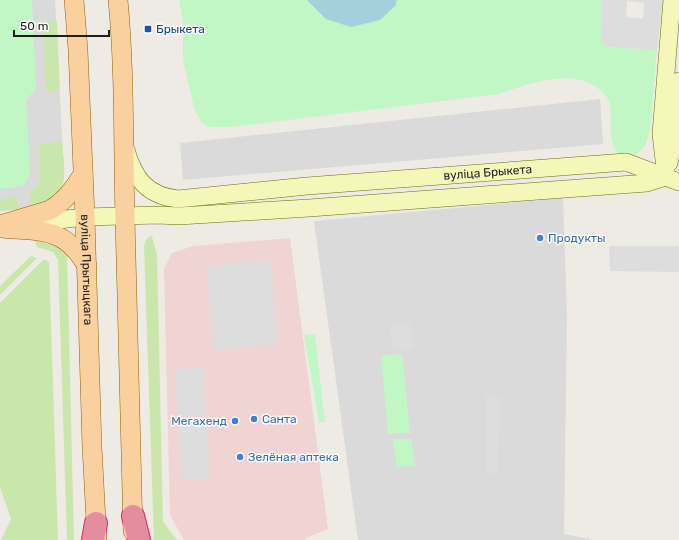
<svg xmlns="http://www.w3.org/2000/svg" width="679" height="540" font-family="Rubik,sans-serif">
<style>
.residential{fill:#dbdada}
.commercial{fill:#efd4d3}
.grass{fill:#cae7ab}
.park{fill:#c1f7c5}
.parking{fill:#ddd;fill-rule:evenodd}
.water{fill:#a5d0db}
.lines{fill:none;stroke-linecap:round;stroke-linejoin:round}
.secondary-casing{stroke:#687108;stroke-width:18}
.primary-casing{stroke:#926005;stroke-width:20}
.highway-casing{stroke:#d32967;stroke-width:24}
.secondary{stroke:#f5f7b9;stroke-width:17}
.primary{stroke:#f9d09e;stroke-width:19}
.highway{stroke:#e38d9f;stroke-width:22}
.transit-dot{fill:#1a4fb4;stroke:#fff;stroke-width:1.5}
.shop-dot{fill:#3f7fe0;stroke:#fff;stroke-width:1.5}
.labels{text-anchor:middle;stroke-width:3;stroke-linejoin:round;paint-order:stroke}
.transit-label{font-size:12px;fill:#164399;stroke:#fff;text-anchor:start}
.street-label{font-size:12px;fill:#1d1d1d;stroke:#fff}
.shop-label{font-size:12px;fill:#366cbe;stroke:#fff;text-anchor:start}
</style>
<rect width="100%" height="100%" fill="#eeeae4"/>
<path class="residential" d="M 0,0 L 55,0 L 64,175 L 60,194 L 25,209 L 0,211 Z
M 600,99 L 603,144 L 183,180 L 180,143 Z
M 563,198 L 567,315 L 564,534 L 589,539 L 589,540 L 358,540 L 314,221 Z"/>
<path class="commercial" d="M 290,238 L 328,529 L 306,538 L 305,540 L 184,540 L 170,515 L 164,269 L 172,253 L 193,246 Z"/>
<path class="grass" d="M 47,21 L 57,21 L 60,90 L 50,91 L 45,88 L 44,25 Z
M 62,141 C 63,155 69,190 55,198 C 48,202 39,204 31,207 L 30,193 L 40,181 L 40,144 Z
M 16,197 L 19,209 L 0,211 L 0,199 Z
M 151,235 L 153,240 L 157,255 L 163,522 L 177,540 L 154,540 L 144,246 L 146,240 Z
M 34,239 L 62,246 L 67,255 L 74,540 L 67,540 L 58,260 L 53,252 L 37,247 Z
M 31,256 L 37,258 L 0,295 L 0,286 Z
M 44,259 L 49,262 L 58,540 L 1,540 L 11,519 L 0,487 L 0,303 Z"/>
<path class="park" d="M 0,0 L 32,0 L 36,89 L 26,100 L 30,175 L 23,186 L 0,189 Z
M 179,0 L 602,0 L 601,28 L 608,47 L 657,50 L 650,129 C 647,143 645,149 633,157 C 630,157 626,157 624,156 C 605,150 613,120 610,106 C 609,99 604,93 599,89 C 572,67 528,84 499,94 L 231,127 L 210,127 L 202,123 L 195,111 L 183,60 L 183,22 Z
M 315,334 L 325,422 L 319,422 L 304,335 Z
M 402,354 L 410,433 L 388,434 L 381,356 Z
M 393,439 L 411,439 L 415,466 L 397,467 Z"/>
<path class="parking" d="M 602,0 L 663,0 L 657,50 L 608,47 L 603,45 L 601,41 L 601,28 ZM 627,1 L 644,3 L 643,19 L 626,17 Z
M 609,246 L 679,246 L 679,272 L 610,271 Z
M 271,260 L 278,345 L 215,350 L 206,266 Z
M 411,323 L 414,350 L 393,351 L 390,325 Z
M 203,368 L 210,478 L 182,480 L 175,370 Z
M 486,394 L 501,398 L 497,475 L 486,473 Z"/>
<path class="water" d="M 307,0 L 397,0 L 395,6 L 380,20 L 351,27 L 326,19 Z"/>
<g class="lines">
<defs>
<g id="secondary">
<path id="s1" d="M 126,150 C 134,178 147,196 178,199 L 307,186 L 626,162 L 679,182"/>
<path d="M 669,163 L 676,132 L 679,81"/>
<path d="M 666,177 L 661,134 L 672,0"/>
<path d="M 22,224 L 85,217 L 158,215 L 179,216 L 309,208 L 647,183 L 666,177"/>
</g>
<g id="primary">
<path id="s2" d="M 74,0 L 78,50 L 85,217 L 92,447 L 97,539"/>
<path d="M 118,0 C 125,73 123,145 125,218 C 127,322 130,426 133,531"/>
<path d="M 3,224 L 50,210 C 65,201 74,189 83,174"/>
<path d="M 0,228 C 41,232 64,226 87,266"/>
</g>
<path id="highway" d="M 133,516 L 139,540
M 93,540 L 96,523"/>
</defs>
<use href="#secondary" class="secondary-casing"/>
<use href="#primary" class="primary-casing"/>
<use href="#highway" class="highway-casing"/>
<use href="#secondary" class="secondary"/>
<use href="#primary" class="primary"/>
<use href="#highway" class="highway"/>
</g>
<rect class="transit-dot" x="144" y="25" width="8" height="8" rx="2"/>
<g class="shop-dot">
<circle cx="540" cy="238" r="4"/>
<circle cx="254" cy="419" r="4"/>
<circle cx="235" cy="421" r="4"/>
<circle cx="240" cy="457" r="4"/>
</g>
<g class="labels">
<g class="transit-label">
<text x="156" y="33">Брыкета</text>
</g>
<g class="street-label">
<text dy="4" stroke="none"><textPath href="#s1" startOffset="388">вуліца Брыкета</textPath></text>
<text dy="4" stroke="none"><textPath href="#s2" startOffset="270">вуліца Прытыцкага</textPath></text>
</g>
<g class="shop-label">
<text x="548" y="242">Продукты</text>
<text x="262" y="423">Санта</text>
<text x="227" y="425" text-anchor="end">Мегахенд</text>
<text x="248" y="461">Зелёная аптека</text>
</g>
</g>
<path d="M14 30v6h95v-6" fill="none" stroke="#1d1d1d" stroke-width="2"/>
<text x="20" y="30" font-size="12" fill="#1d1d1d" stroke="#ffffff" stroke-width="3" paint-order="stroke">50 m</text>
</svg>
